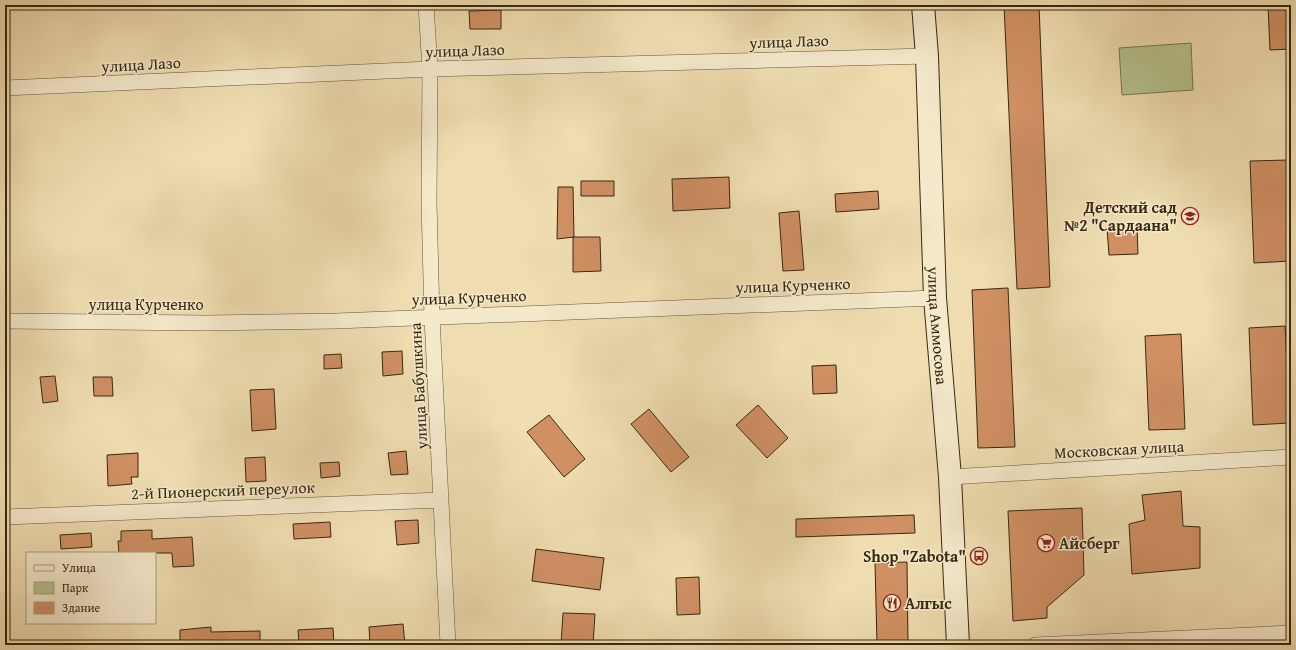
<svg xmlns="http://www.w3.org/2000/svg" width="1296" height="650" font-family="'Gentium Book Plus',serif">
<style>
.green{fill:#b6c28e;stroke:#777550}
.building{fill:#d09064;stroke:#382811}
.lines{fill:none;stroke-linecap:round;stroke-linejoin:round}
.minor-casing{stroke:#665539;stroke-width:16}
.secondary-casing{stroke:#382811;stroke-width:24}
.minor{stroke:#f5e9cc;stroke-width:15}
.secondary{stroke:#f5e9cc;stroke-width:22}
.labels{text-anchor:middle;stroke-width:3;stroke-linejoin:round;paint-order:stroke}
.street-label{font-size:16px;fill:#382811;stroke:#f5e9cc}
.poi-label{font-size:16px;font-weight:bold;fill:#382811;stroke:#f5e9cc;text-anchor:end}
</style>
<rect width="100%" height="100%" fill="#efddb1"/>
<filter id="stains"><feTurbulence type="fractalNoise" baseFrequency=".005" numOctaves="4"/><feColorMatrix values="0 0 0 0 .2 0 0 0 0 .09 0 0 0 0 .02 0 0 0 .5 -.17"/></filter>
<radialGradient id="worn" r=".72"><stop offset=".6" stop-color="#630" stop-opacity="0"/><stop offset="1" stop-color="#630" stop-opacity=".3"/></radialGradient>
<path class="green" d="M 1191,43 L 1193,90 L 1122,95 L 1119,48 Z"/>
<path class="building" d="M 1004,5 L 1039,5 L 1050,287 L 1017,289 Z
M 1268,5 L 1291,5 L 1291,49 L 1270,50 Z
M 501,10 L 501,29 L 470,29 L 469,11 Z
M 1288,160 L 1289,191 L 1291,191 L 1291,261 L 1254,263 L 1250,161 Z
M 729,177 L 730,208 L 673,211 L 672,179 Z
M 581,181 L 614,181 L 614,196 L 581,196 Z
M 558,187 L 573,187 L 574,237 L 557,239 Z
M 878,191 L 879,209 L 836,212 L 835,194 Z
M 799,211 L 804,270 L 783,271 L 779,213 Z
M 1137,226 L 1138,254 L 1109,255 L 1107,228 Z
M 573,237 L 600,237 L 601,271 L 573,272 Z
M 1008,288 L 1015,447 L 978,448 L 972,290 Z
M 1285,326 L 1290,423 L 1253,425 L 1249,328 Z
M 1181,334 L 1185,429 L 1149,430 L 1145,336 Z
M 402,351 L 403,374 L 383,376 L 382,352 Z
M 341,354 L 342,368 L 324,369 L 324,355 Z
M 836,365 L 837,393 L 813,394 L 812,366 Z
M 55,376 L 58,401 L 43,403 L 40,377 Z
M 93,377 L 112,377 L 113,396 L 94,396 Z
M 274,389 L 276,429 L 252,431 L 250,390 Z
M 758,405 L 788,438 L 767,458 L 736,425 Z
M 649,409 L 689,457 L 671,472 L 631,424 Z
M 549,415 L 585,459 L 564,477 L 527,432 Z
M 406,451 L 408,474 L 391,475 L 388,453 Z
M 138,453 L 138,477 L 131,477 L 132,484 L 108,486 L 107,455 Z
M 265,457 L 266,481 L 246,482 L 245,458 Z
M 339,462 L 340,476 L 321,478 L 320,463 Z
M 1181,491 L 1183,526 L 1200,527 L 1200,568 L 1132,574 L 1129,524 L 1145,520 L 1142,495 Z
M 1082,508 L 1084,575 L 1047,607 L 1047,618 L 1013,621 L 1008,511 Z
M 914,515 L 915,533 L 796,537 L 796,519 Z
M 418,520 L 419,543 L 397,545 L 395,521 Z
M 330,522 L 331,537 L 294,539 L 293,524 Z
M 152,530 L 152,539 L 192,537 L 194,566 L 173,567 L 172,553 L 119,553 L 118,541 L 121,541 L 121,531 Z
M 91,533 L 92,547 L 61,549 L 60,535 Z
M 536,549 L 604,558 L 600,590 L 532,581 Z
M 907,562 L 908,643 L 877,644 L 875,563 Z
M 699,577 L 700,614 L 677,615 L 676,578 Z
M 563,613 L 595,614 L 593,645 L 561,645 Z
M 403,624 L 405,645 L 370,645 L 369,627 Z
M 211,627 L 211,632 L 260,631 L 260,645 L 180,645 L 180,630 Z
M 333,628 L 334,645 L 299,645 L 298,630 Z"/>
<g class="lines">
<defs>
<path id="minor" d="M 426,5 L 430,69 L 429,202 L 432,317 L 448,645
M 5,88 L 430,69 L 927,56
M 5,321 L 207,323 L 336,321 L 935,298
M 950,477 L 1291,457
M 5,517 L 441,500
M 1035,645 L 1291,633"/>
<g id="secondary">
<path id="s1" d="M 923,5 L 927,56 L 935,298 L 950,477 L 958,645"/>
</g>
</defs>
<use href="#minor" class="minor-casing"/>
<use href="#secondary" class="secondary-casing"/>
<use href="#minor" class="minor"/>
<use href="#secondary" class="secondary"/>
</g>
<defs>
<symbol id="school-ring" viewBox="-11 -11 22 22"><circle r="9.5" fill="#f5e9cc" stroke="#8f2418" stroke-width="1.5"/><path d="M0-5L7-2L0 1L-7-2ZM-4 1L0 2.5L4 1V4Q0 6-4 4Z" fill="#8f2418"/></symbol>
<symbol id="supermarket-ring" viewBox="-11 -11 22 22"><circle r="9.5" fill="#f5e9cc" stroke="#8f2418" stroke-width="1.5"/><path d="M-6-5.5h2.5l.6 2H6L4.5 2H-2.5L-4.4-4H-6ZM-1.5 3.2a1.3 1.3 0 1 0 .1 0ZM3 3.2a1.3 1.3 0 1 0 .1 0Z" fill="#8f2418"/></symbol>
<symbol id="bus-ring" viewBox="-11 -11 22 22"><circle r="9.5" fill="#f5e9cc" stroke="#8f2418" stroke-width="1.5"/><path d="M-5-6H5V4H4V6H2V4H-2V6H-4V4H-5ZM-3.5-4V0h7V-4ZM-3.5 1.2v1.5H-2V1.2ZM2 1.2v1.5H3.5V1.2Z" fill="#8f2418"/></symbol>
<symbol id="restaurant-ring" viewBox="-11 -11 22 22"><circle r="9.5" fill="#f5e9cc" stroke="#8f2418" stroke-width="1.5"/><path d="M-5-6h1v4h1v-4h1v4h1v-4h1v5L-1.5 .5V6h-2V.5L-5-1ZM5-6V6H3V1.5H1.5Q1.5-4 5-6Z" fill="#8f2418"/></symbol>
</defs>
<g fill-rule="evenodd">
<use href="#school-ring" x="1180" y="206" width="20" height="20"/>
<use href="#supermarket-ring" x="1036" y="533" width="20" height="20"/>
<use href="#bus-ring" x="969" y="546" width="20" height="20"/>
<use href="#restaurant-ring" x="882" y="593" width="20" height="20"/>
</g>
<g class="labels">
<g class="street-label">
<text transform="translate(789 41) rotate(-2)" y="6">улица Лазо</text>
<text transform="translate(465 50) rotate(-2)" y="6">улица Лазо</text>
<text transform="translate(141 64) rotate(-3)" y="6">улица Лазо</text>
<text transform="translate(793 285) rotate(-2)" y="6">улица Курченко</text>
<text transform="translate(469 297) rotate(-2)" y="6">улица Курченко</text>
<text x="146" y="310">улица Курченко</text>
<text dy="6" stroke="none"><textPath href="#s1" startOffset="321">улица Аммосова</textPath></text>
<text transform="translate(418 386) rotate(-93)" y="6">улица Бабушкина</text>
<text transform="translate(1119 449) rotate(-3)" y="6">Московская улица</text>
<text transform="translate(223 490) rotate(-2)" y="6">2-й Пионерский переулок</text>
</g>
<g class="poi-label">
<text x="1177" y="213">Детский сад<tspan x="1177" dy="18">№2 "Сардаана"</tspan></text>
<text x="1059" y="549" text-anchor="start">Айсберг</text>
<text x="966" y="562">Shop "Zabota"</text>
<text x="905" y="609" text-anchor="start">Алгыс</text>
</g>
</g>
<rect width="1296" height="650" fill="none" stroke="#efddb1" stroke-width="20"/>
<rect x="6" y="6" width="1284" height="638" fill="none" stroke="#382811" stroke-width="2"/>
<rect x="10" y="10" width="1276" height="630" fill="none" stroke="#382811"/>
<rect x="26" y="552" width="130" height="72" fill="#f5e9cc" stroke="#a99c81"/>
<rect x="34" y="565" width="20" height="6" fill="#f5e9cc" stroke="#a99c81"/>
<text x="62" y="572" font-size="12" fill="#382811">Улица</text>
<rect x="34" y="582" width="20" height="12" fill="#b6c28e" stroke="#a99c81"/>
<text x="62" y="592" font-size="12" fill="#382811">Парк</text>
<rect x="34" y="602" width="20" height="12" fill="#d09064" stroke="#a99c81"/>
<text x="62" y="612" font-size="12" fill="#382811">Здание</text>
<rect width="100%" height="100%" filter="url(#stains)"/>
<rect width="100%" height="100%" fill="url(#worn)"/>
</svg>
